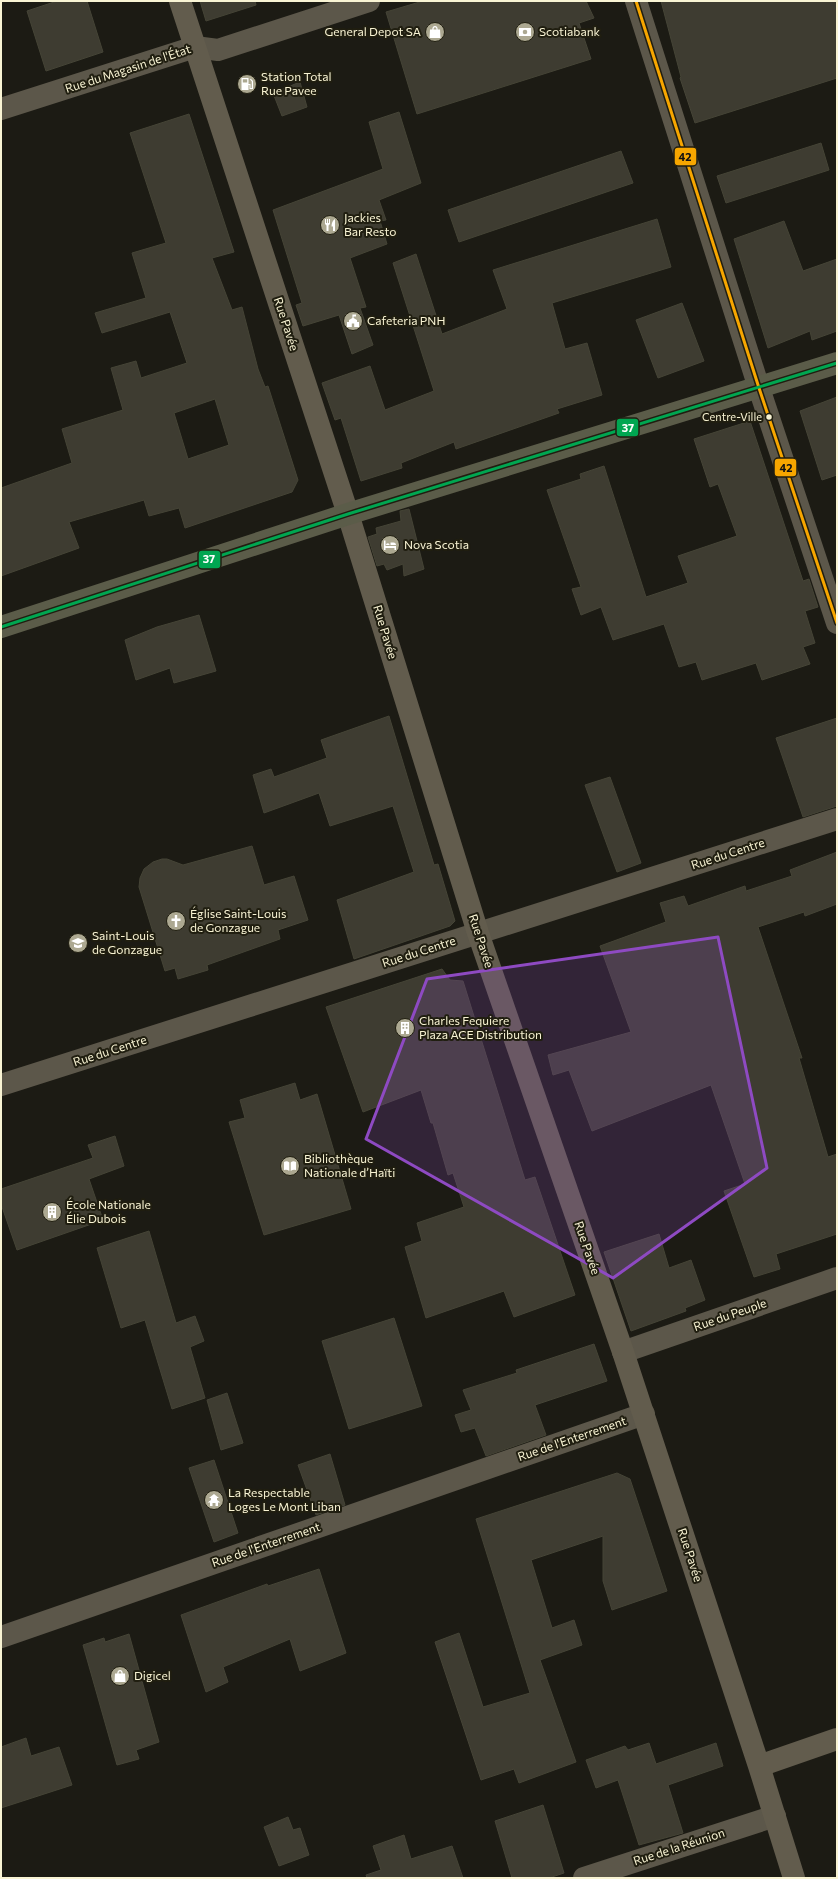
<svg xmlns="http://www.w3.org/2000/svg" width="838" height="1879" font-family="Commissioner,sans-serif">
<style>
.building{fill:#3e3c31;stroke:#454436;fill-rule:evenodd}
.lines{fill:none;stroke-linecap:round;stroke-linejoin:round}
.street{stroke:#5c574a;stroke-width:22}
.secondary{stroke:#625c4d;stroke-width:22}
.primary{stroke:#5b5c49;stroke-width:22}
.bus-1-casing{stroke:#201e10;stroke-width:6}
.bus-2-casing{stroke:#201e10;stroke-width:6}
.bus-1{stroke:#f7a600;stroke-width:3}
.bus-2{stroke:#00a651;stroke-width:3}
.marked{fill:#8e4ac2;fill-opacity:0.2;stroke:#8e4ac2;stroke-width:3;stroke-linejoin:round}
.bus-dot{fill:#f9f4d4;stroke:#201e10;stroke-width:1.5}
.labels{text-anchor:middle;stroke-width:4;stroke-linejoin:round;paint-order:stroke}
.bus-label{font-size:11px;fill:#f9f4d4;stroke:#201e10;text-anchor:end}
.poi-label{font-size:12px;fill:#f9f4d4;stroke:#201e10;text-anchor:start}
.street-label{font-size:12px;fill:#f9f4d4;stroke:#201e10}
.line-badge{stroke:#201e10;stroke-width:1.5}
.badge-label{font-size:11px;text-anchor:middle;font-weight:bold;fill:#fff}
.pale-badge-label{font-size:11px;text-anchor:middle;font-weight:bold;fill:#111}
</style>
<rect width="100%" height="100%" fill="#1c1b14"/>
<path class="building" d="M 57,1 L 87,1 L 103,52 L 46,71 L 27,11 Z
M 200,1 L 255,1 L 256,5 L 206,21 Z
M 423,1 L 586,1 L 594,18 L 579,23 L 591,59 L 417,114 L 386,12 Z
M 661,1 L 837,1 L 837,78 L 695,123 L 680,78 L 681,77 Z
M 300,82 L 307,107 L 282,116 L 273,93 Z
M 399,112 L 421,183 L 379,200 L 386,220 L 380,221 L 387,244 L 350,258 L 366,307 L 360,308 L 373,345 L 352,354 L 339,315 L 303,326 L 296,305 L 302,303 L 273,210 L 383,169 L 369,122 Z
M 189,114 L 234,252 L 212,258 L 232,310 L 242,307 L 258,369 L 265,387 L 268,386 L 298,480 L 292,492 L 185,528 L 179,508 L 149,516 L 144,500 L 69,522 L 79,548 L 1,576 L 1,488 L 72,463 L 62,429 L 123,410 L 111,368 L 136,361 L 141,378 L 187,363 L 170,312 L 102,333 L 95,313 L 146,298 L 132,253 L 166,243 L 130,133 ZM 215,399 L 229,445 L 188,459 L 174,413 Z
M 821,143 L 829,170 L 726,203 L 717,176 Z
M 621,151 L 633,183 L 459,242 L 448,210 Z
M 657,219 L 671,267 L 552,303 L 565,349 L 587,343 L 602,395 L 557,409 L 559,413 L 456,449 L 454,442 L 401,463 L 402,468 L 361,481 L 341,418 L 335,420 L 322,383 L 370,366 L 385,410 L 434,391 L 393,263 L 416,254 L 442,334 L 507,309 L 493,270 Z
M 784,221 L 803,271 L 837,259 L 837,331 L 812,340 L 810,331 L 768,348 L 734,239 Z
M 682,303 L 704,361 L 658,378 L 636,320 Z
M 837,397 L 837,475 L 822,480 L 800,411 Z
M 750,421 L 803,581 L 809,579 L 818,607 L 805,611 L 815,643 L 803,647 L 810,664 L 762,680 L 756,663 L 702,680 L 696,662 L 679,667 L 664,624 L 613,640 L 601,607 L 581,615 L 572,589 L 581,587 L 547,490 L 581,479 L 580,474 L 604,466 L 646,597 L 688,583 L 678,556 L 737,536 L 718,484 L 710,487 L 694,439 Z
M 409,509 L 424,569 L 404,576 L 403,564 L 387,570 L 384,564 L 377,566 L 368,537 L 377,534 L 376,528 L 401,521 L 400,511 Z
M 199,615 L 216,671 L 174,683 L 170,668 L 136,680 L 125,640 L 157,627 Z
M 389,716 L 434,865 L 438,864 L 455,921 L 450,926 L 354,959 L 337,900 L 414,872 L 393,806 L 330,826 L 319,793 L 264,813 L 253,775 L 271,769 L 274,777 L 327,758 L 321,740 Z
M 837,718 L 837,806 L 803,817 L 776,738 Z
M 610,777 L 641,863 L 617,872 L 585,785 Z
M 252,846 L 264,885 L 294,876 L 308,920 L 278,930 L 280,939 L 207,965 L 208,970 L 178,979 L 175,968 L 165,971 L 139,887 L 140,878 L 144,869 L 153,862 L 162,859 L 167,859 L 183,865 Z
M 837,852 L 837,904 L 805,916 L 804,912 L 758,927 L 802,1058 L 799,1058 L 828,1157 L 837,1154 L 837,1234 L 776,1254 L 780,1269 L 754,1277 L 724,1191 L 745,1184 L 711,1085 L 592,1131 L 569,1070 L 553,1075 L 548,1055 L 631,1032 L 600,946 L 666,922 L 660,903 L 684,896 L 688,906 L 745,886 L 746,891 L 792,876 L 790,870 Z
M 442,969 L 450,980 L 463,981 L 525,1180 L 535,1177 L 575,1295 L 514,1317 L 504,1291 L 426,1318 L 405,1247 L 422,1241 L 417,1223 L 464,1207 L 453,1173 L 448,1175 L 433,1123 L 431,1123 L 421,1090 L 363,1112 L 326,1007 Z
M 295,1083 L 300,1100 L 317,1094 L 351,1209 L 264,1235 L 229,1122 L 245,1118 L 240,1100 Z
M 115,1136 L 124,1166 L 89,1179 L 103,1220 L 17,1250 L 1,1204 L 1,1189 L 93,1158 L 88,1145 Z
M 149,1231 L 176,1323 L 195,1316 L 204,1341 L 190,1347 L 205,1398 L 172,1409 L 145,1320 L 121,1328 L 97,1248 Z
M 659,1234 L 669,1268 L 691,1260 L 705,1300 L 685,1308 L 686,1311 L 631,1331 L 604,1252 Z
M 394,1318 L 422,1406 L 349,1429 L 322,1341 Z
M 594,1344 L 607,1381 L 535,1405 L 546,1435 L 486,1456 L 475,1428 L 461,1432 L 455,1415 L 471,1410 L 463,1390 L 517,1373 L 516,1370 Z
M 227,1393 L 243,1443 L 221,1450 L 207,1400 Z
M 330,1454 L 345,1505 L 316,1515 L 298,1465 Z
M 214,1460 L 238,1533 L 214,1542 L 189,1468 Z
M 617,1473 L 630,1479 L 667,1591 L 612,1610 L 603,1581 L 603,1536 L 531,1560 L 552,1628 L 574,1620 L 582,1645 L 540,1660 L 576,1762 L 519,1783 L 514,1769 L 481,1780 L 435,1642 L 459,1633 L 483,1707 L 530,1693 L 476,1519 Z
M 319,1569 L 346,1653 L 300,1671 L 290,1639 L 223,1667 L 228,1682 L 206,1692 L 181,1615 L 267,1584 L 268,1586 Z
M 129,1634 L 159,1742 L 136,1750 L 139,1759 L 117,1765 L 83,1645 L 104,1638 L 105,1642 Z
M 26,1738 L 31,1756 L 59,1747 L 72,1785 L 1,1808 L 1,1747 Z
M 649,1743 L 656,1764 L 716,1743 L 723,1766 L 668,1785 L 683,1833 L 639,1845 L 618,1780 L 596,1788 L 586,1760 L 625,1746 L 628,1750 Z
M 543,1805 L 564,1873 L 549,1878 L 512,1878 L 495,1821 Z
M 288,1817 L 293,1830 L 300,1828 L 309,1855 L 279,1866 L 264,1827 Z
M 404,1835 L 411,1859 L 452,1846 L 463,1878 L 367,1878 L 366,1875 L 381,1870 L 373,1846 Z"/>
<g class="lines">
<path class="street" d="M 636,1 L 759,388 L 837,623
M 1,109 L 195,47 L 218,50 L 369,1
M 1,1085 L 837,819
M 623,1352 L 837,1278
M 1,1637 L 644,1414
M 584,1878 L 775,1816"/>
<path class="secondary" d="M 180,1 L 348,514 L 478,933 L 623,1352 L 759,1766 L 794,1878
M 759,1766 L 837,1739"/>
<path class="primary" d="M 1,627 L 348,514 L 837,363"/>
<defs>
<path id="bus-1" d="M 636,1 L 759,388 L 837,623"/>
<path id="bus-2" d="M 1,627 L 348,514 L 837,363"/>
</defs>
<use href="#bus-1" class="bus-1-casing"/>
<use href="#bus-2" class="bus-2-casing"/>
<use href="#bus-1" class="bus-1"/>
<use href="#bus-2" class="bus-2"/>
</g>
<path class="marked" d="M 718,937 L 767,1168 L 613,1278 L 366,1139 L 427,979 Z"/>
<defs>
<symbol id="shop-disc" viewBox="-11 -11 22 22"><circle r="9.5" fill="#aca891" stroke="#201e10"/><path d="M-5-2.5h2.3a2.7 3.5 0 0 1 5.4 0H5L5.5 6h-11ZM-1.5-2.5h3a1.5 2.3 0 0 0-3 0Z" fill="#fff"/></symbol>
<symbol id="bank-disc" viewBox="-11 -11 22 22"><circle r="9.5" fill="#aca891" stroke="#201e10"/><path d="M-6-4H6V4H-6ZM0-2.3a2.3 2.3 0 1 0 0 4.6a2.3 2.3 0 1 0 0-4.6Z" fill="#fff"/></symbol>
<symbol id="fuel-disc" viewBox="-11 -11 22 22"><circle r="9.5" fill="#aca891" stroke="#201e10"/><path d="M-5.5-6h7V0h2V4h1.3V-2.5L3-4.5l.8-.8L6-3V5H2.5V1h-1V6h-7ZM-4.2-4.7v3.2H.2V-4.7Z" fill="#fff"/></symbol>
<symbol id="restaurant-disc" viewBox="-11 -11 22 22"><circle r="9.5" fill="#aca891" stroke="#201e10"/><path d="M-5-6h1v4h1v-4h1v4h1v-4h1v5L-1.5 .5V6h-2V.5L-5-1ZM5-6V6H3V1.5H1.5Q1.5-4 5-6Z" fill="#fff"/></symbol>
<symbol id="civic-disc" viewBox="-11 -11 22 22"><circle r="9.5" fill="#aca891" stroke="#201e10"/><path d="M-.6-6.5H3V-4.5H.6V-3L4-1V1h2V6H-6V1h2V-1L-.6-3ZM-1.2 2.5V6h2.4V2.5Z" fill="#fff"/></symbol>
<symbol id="hotel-disc" viewBox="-11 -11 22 22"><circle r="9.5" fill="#aca891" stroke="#201e10"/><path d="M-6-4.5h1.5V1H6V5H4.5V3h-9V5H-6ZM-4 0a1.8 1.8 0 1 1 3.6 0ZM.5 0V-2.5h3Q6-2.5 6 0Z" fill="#fff"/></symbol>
<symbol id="church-disc" viewBox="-11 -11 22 22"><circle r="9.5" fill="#aca891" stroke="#201e10"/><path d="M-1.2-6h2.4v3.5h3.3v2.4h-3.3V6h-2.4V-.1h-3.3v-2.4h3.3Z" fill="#fff"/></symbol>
<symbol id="university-disc" viewBox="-11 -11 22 22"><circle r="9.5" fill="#aca891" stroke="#201e10"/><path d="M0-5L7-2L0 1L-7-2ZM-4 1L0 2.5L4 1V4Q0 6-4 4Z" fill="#fff"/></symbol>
<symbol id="building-disc" viewBox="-11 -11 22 22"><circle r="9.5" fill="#aca891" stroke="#201e10"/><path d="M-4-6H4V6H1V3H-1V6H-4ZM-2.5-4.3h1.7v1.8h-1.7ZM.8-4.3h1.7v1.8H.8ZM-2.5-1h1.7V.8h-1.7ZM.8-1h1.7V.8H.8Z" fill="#fff"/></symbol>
<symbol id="library-disc" viewBox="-11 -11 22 22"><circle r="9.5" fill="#aca891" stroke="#201e10"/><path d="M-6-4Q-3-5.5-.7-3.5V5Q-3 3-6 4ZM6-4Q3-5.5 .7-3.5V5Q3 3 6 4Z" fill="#fff"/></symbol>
<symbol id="temple-disc" viewBox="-11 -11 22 22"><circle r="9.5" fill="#aca891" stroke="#201e10"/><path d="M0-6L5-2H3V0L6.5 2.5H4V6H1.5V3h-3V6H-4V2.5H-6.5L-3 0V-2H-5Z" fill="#fff"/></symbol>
</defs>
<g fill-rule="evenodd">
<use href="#shop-disc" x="424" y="21" width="22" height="22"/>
<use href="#bank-disc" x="514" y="21" width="22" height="22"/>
<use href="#fuel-disc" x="236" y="73" width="22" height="22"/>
<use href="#restaurant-disc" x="319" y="214" width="22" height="22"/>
<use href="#civic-disc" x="342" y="310" width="22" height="22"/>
<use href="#hotel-disc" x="379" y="534" width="22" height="22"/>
<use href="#church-disc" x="165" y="910" width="22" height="22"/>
<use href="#university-disc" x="67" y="932" width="22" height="22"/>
<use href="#building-disc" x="394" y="1017" width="22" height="22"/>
<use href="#library-disc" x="279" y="1155" width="22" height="22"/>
<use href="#building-disc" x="41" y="1201" width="22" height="22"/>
<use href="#temple-disc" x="203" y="1489" width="22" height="22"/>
<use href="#shop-disc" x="109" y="1665" width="22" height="22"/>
</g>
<circle class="bus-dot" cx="769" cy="417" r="3.5"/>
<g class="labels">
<g class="bus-label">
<text x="762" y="421">Centre-Ville</text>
</g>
<g class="poi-label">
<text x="421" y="36" text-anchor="end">General Depot SA</text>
<text x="539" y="36">Scotiabank</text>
<text x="261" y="81">Station Total<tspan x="261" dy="14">Rue Pavee</tspan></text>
<text x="344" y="222">Jackies<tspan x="344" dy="14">Bar Resto</tspan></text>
<text x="367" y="325">Cafeteria PNH</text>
<text x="404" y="549">Nova Scotia</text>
<text x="190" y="918">Église Saint-Louis<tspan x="190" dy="14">de Gonzague</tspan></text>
<text x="92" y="940">Saint-Louis<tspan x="92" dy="14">de Gonzague</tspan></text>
<text x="419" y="1025">Charles Fequiere<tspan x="419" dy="14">Plaza ACE Distribution</tspan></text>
<text x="304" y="1163">Bibliothèque<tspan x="304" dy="14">Nationale d’Haïti</tspan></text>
<text x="66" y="1209">École Nationale<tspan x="66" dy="14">Élie Dubois</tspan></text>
<text x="228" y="1497">La Respectable<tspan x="228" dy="14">Loges Le Mont Liban</tspan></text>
<text x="134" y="1680">Digicel</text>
</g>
<g class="street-label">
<text transform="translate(128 69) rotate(-18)" y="4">Rue du Magasin de l'État</text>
<text transform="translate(286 324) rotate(72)" y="4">Rue Pavée</text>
<text transform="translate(385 632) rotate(73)" y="4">Rue Pavée</text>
<text transform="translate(728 854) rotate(-18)" y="4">Rue du Centre</text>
<text transform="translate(481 941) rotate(72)" y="4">Rue Pavée</text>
<text transform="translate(419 952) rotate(-18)" y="4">Rue du Centre</text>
<text transform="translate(110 1051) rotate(-18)" y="4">Rue du Centre</text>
<text transform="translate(587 1248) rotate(71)" y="4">Rue Pavée</text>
<text transform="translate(730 1315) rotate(-19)" y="4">Rue du Peuple</text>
<text transform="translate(572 1439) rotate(-19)" y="4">Rue de l'Enterrement</text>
<text transform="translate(266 1545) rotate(-19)" y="4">Rue de l'Enterrement</text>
<text transform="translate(690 1555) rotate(72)" y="4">Rue Pavée</text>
<text transform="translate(679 1847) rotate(-18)" y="4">Rue de la Réunion</text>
</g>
</g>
<g class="line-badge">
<rect x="674" y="147" width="23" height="19" rx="4" fill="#f7a600"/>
<rect x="616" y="418" width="23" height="19" rx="4" fill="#00a651"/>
<rect x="774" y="458" width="23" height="19" rx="4" fill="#f7a600"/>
<rect x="198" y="550" width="23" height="19" rx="4" fill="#00a651"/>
</g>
<g class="badge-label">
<text x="628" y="432">37</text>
<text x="209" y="563">37</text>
</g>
<g class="pale-badge-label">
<text x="685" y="161">42</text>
<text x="786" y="472">42</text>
</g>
<rect width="838" height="1879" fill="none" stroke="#f9f4d4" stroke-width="4"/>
</svg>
